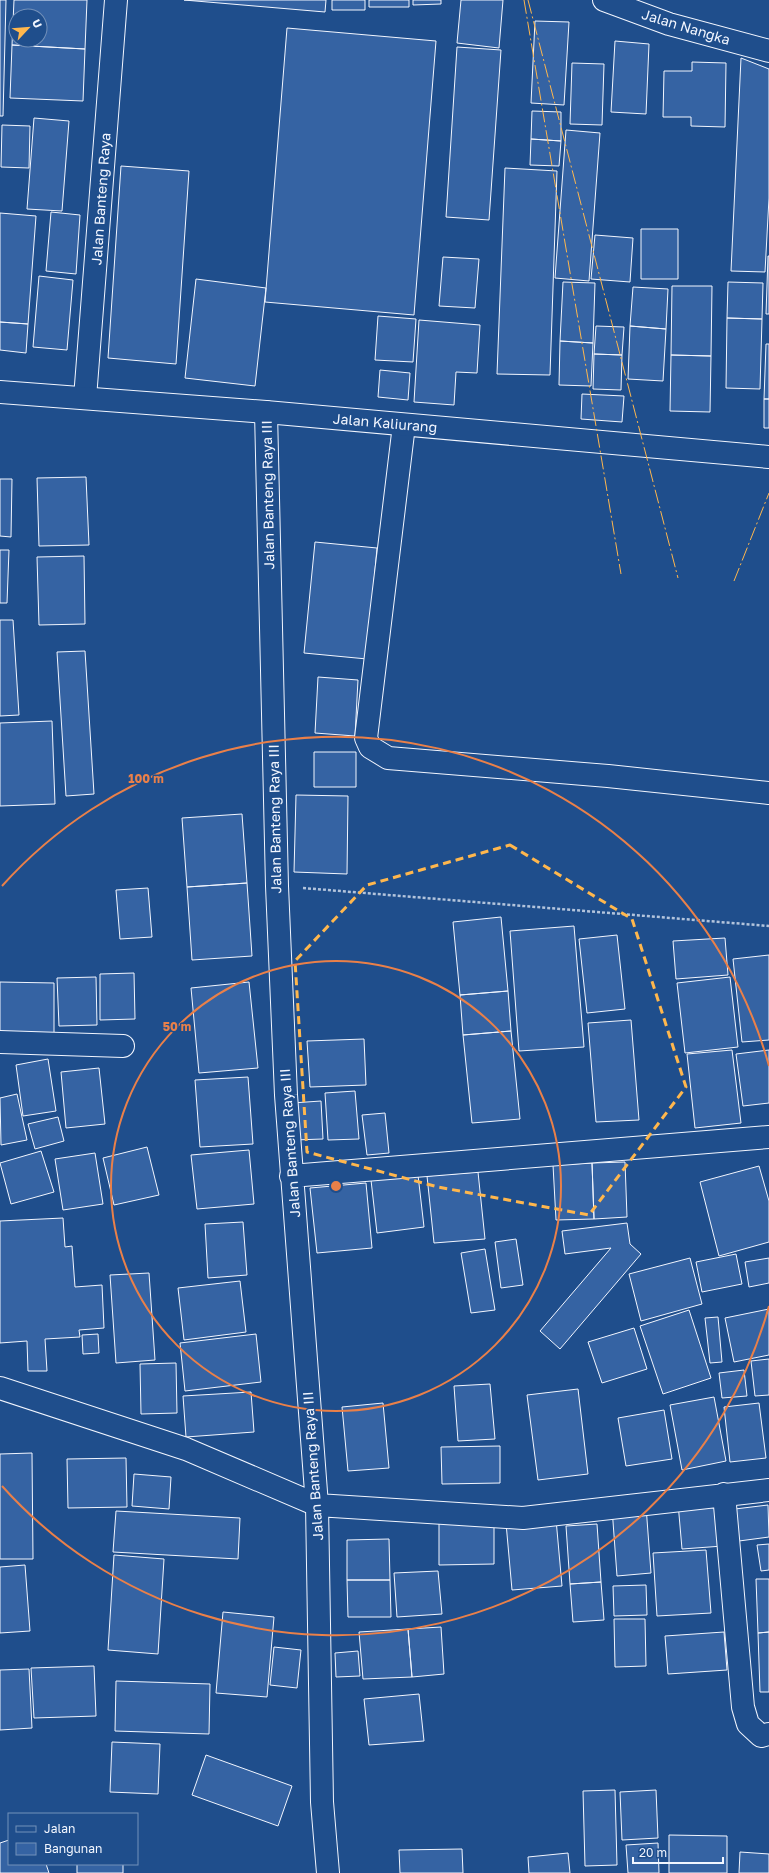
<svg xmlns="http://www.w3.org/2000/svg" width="769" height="1873" font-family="'Golos Text',sans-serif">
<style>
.building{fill:#3563a3;stroke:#f2f6ff;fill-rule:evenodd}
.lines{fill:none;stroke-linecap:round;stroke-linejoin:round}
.minor-casing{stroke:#f2f6ff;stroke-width:24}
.major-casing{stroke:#f2f6ff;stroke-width:24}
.path{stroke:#b3c4dc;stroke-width:2.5;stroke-dasharray:3 2;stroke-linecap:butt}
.minor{stroke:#1f4e8c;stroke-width:22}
.major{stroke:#1f4e8c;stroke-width:22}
.power{stroke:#ffb74d;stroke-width:1;stroke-dasharray:14 3 2 3;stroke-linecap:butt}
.marked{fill:none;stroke:#ffb74d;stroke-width:3;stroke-dasharray:8 5;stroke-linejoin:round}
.ring{fill:none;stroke:#ea8049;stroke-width:2}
.labels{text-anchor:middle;stroke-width:3;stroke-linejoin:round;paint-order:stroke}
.street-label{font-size:14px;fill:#f2f6ff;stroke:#1f4e8c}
.centre{fill:#ea8049;stroke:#1f4e8c;stroke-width:2}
.ring-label{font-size:12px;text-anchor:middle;font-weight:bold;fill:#ea8049;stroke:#1f4e8c;stroke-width:3;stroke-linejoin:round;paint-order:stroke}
</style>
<rect width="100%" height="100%" fill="#1f4e8c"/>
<path class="building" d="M 0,0 L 6,0 L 3,116 L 0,116 Z
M 14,0 L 87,0 L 85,49 L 12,45 ZM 16,16 L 40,16 L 40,40 L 16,40 Z
M 184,0 L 326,0 L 325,12 Z
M 332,0 L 365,0 L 365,10 L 332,10 Z
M 369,0 L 409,0 L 409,7 L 369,7 Z
M 413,0 L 441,0 L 441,4 L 413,5 Z
M 461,0 L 503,0 L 499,48 L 457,43 Z
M 535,21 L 569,22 L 564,105 L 531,103 Z
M 287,28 L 436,41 L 414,315 L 265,302 Z
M 615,41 L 649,44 L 646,114 L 611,112 Z
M 12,45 L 85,49 L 83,101 L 10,98 Z
M 457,47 L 501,50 L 489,220 L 446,217 Z
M 741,58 L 769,69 L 769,198 L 765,272 L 731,271 Z
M 692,62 L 726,63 L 725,127 L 691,126 L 691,117 L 663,117 L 664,71 L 692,71 Z
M 572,63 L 604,64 L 602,125 L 570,124 Z
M 532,111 L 561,112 L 561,141 L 531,139 Z
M 34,118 L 69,121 L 62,211 L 27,209 Z
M 2,125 L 30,126 L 29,168 L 1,167 Z
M 566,130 L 600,133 L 589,281 L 555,278 Z
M 531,139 L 561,141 L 559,166 L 530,165 Z
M 121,166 L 189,171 L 176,364 L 108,358 Z
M 505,168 L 557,171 L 550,375 L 497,374 Z
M 51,212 L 80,215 L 76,274 L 46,271 Z
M 0,213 L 36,216 L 28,324 L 0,322 Z
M 641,229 L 678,229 L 678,279 L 641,279 Z
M 595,235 L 633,238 L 630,282 L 591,279 Z
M 768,256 L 769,256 L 769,314 L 766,314 Z
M 443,257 L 479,259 L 475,308 L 439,306 Z
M 39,276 L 73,280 L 67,350 L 33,347 Z
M 196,279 L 266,288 L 255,386 L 185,378 Z
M 563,282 L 595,283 L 593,343 L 560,341 Z
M 728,282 L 763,283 L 762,319 L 727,318 Z
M 672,286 L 712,286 L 711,356 L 671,355 Z
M 633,287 L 668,289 L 666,329 L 630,326 Z
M 378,316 L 416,319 L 413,362 L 375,360 Z
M 727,318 L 762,319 L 760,389 L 726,388 Z
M 419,320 L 480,325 L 477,373 L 456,372 L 454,405 L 414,402 Z
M 0,322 L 28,324 L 26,353 L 0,350 Z
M 596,326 L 624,327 L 622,355 L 594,354 Z
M 630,326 L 666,329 L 663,381 L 628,379 Z
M 560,341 L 593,343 L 591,386 L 559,385 Z
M 766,344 L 769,344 L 769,399 L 764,399 Z
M 594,354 L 622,355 L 621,390 L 593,389 Z
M 671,355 L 711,356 L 710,412 L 670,411 Z
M 380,370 L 410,373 L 408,400 L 378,397 Z
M 582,394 L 624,396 L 622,422 L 581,419 Z
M 764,399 L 769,399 L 769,428 L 764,428 Z
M 86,477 L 89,545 L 39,546 L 37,478 Z
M 0,479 L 12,479 L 11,537 L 0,536 Z
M 315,542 L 377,548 L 367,659 L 304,653 Z
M 0,550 L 9,550 L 7,603 L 0,603 Z
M 84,556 L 85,624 L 39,625 L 37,557 Z
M 0,620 L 13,620 L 19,715 L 0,716 Z
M 85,651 L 94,794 L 66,796 L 57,652 Z
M 318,677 L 358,680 L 355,736 L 315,733 Z
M 52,721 L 55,804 L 0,806 L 0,723 Z
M 314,752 L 356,752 L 356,787 L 314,787 Z
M 296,795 L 348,796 L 347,874 L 294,872 Z
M 242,814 L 247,883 L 187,887 L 182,818 Z
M 247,883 L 252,956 L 192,960 L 187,887 Z
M 148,888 L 152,937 L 120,939 L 116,890 Z
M 501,917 L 508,991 L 460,995 L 453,922 Z
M 574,926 L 584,1047 L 519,1051 L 510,931 Z
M 617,935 L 625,1009 L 587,1013 L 579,939 Z
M 725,938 L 728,975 L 676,979 L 673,941 Z
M 769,955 L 769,1040 L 742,1042 L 733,959 Z
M 134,973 L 135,1019 L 100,1020 L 100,974 Z
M 96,977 L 97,1025 L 59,1026 L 57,978 Z
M 730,977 L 738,1047 L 685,1053 L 677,983 Z
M 0,982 L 54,983 L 54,1034 L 0,1034 Z
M 249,982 L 258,1068 L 199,1073 L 191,988 Z
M 508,991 L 511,1031 L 463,1035 L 460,995 Z
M 631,1020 L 639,1120 L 596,1122 L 588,1023 Z
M 511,1031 L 520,1119 L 472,1123 L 463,1035 Z
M 364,1039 L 366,1085 L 310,1087 L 307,1041 Z
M 732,1050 L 741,1123 L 695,1128 L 687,1054 Z
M 769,1050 L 769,1103 L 743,1106 L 736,1054 Z
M 48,1059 L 56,1111 L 23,1116 L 16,1065 Z
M 99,1068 L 105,1124 L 66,1128 L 61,1072 Z
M 248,1077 L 253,1144 L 200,1147 L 195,1080 Z
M 355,1091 L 359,1139 L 328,1140 L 325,1093 Z
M 17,1094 L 27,1140 L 1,1145 L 0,1098 Z
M 321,1101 L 323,1139 L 294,1140 L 292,1103 Z
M 385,1113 L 389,1153 L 367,1155 L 362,1115 Z
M 58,1117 L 64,1141 L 35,1149 L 28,1124 Z
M 147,1147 L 159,1195 L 114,1205 L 103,1158 Z
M 249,1150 L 254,1204 L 197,1209 L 191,1155 Z
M 41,1151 L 54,1192 L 11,1204 L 0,1163 Z
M 95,1153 L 103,1204 L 63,1210 L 55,1159 Z
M 625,1162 L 627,1217 L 594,1219 L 592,1163 Z
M 592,1163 L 594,1219 L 556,1220 L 553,1165 Z
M 759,1166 L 769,1201 L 769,1242 L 719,1256 L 700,1182 Z
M 478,1172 L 485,1239 L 434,1243 L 427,1176 Z
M 418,1175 L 424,1227 L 377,1233 L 371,1180 Z
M 366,1183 L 372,1248 L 317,1253 L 310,1188 Z
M 63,1218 L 65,1247 L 72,1246 L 75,1287 L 102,1285 L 104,1328 L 79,1330 L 80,1337 L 45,1339 L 47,1371 L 28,1371 L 27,1341 L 0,1343 L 0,1221 Z
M 243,1222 L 247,1275 L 208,1278 L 205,1224 Z
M 627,1223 L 630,1244 L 641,1254 L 560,1349 L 540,1331 L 611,1248 L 565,1254 L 562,1231 Z
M 516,1239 L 523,1285 L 501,1288 L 495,1242 Z
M 485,1249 L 495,1310 L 471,1313 L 461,1253 Z
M 736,1254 L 742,1284 L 702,1292 L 696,1262 Z
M 690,1258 L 702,1304 L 641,1321 L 629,1274 Z
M 769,1258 L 769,1283 L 749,1287 L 745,1262 Z
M 149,1273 L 155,1360 L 116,1363 L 110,1275 Z
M 240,1281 L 246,1332 L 184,1340 L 178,1288 Z
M 769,1309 L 769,1355 L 734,1362 L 725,1318 Z
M 689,1310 L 711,1378 L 663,1394 L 640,1326 Z
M 718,1317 L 722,1362 L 710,1363 L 705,1318 Z
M 634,1328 L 647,1369 L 602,1383 L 588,1342 Z
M 98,1334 L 99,1353 L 83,1354 L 82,1335 Z
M 256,1334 L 261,1382 L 185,1391 L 180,1343 Z
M 769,1359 L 769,1395 L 755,1396 L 751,1361 Z
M 176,1363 L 177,1413 L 141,1414 L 140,1364 Z
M 744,1370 L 747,1396 L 722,1398 L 719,1373 Z
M 490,1384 L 495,1439 L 458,1441 L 454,1386 Z
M 578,1389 L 588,1474 L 538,1480 L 527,1395 Z
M 251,1392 L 254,1432 L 186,1437 L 183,1396 Z
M 714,1397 L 726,1461 L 682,1470 L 670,1405 Z
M 383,1403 L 389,1468 L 348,1471 L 342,1407 Z
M 759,1403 L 766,1458 L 730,1462 L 724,1407 Z
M 664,1410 L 672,1459 L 626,1466 L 618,1418 Z
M 500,1446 L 500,1483 L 442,1484 L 441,1447 Z
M 32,1453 L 33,1559 L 0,1559 L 0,1454 Z
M 126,1458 L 127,1507 L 68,1508 L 67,1459 Z
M 134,1474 L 171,1477 L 169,1509 L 132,1506 Z
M 719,1500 L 723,1546 L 682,1549 L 678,1503 Z
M 768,1505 L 769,1537 L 739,1541 L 735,1509 Z
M 646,1506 L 651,1573 L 617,1576 L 612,1508 Z
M 116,1511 L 240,1518 L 238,1559 L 113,1552 Z
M 556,1519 L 562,1586 L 512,1590 L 506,1523 Z
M 494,1522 L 494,1564 L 439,1565 L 439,1523 Z
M 597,1524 L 601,1582 L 570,1584 L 566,1526 Z
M 389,1539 L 390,1580 L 347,1580 L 347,1540 Z
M 769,1544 L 769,1570 L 761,1571 L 757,1545 Z
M 706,1550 L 711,1613 L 657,1616 L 653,1553 Z
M 114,1555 L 164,1559 L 158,1654 L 108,1650 Z
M 25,1565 L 30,1631 L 0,1633 L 0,1567 Z
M 438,1571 L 442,1614 L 397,1617 L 394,1573 Z
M 756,1579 L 769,1579 L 769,1632 L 758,1633 Z
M 347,1580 L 390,1580 L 391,1617 L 348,1617 Z
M 601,1582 L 604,1620 L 573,1622 L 570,1584 Z
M 646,1585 L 647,1615 L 614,1616 L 613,1586 Z
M 223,1612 L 274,1617 L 267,1697 L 216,1693 Z
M 614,1619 L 645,1619 L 646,1666 L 615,1667 Z
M 441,1627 L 444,1674 L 412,1677 L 408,1629 Z
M 408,1629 L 412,1677 L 363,1679 L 359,1632 Z
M 724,1632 L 727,1670 L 668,1674 L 665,1636 Z
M 769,1632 L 769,1692 L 760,1692 L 758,1633 Z
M 274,1647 L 301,1650 L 297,1688 L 270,1685 Z
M 358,1651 L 360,1676 L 336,1677 L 335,1653 Z
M 94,1666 L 96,1716 L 34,1718 L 31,1668 Z
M 29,1669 L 32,1728 L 0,1730 L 0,1670 Z
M 116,1681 L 210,1684 L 209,1734 L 115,1731 Z
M 419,1694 L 424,1741 L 369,1745 L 364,1699 Z
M 112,1742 L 160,1744 L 158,1794 L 110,1792 Z
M 206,1755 L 292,1786 L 278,1826 L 192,1795 Z
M 615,1790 L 617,1865 L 585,1866 L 583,1791 Z
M 656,1790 L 658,1838 L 622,1840 L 620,1792 Z
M 669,1835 L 727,1836 L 727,1873 L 669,1873 Z
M 9,1840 L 9,1864 L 46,1864 L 49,1873 L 0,1873 L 0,1843 Z
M 658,1843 L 659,1873 L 628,1873 L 626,1845 Z
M 462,1849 L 463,1873 L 400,1873 L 399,1850 Z
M 740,1852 L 769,1854 L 769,1873 L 739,1873 Z
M 568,1853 L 570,1873 L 529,1873 L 528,1857 Z
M 77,1864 L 123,1864 L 123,1873 L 77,1873 Z"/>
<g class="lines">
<defs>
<path id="minor" d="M 604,0 L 669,24 L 769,51
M 85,398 L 116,0
M 266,412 L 277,886 L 286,1095 L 317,1505 L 322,1802 L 328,1873
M 404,425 L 366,738 L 370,747 L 388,758 L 608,776 L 769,793
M 0,1042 L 123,1046
M 291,1176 L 769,1137
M 0,1388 L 186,1449 L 317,1505 L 523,1518 L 769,1490
M 724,1494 L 743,1707 L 748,1724 L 761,1736 L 769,1734"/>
<path id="major" d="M 0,392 L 266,412 L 769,457"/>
</defs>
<use href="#minor" class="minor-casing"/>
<use href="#major" class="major-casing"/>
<path class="path" d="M 303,888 L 769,926"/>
<use href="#minor" class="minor"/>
<use href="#major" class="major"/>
<path class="power" d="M 524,0 L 621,574
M 528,0 L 678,578
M 734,581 L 769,493"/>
</g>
<path class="marked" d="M 510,845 L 632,919 L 686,1087 L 589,1215 L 438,1187 L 307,1152 L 295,961 L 367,885 Z"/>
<g class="ring">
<circle cx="336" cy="1186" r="225"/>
<path d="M769 1306A449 449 0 0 1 2 1486M2 886A449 449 0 0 1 769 1066"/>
</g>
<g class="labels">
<g class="street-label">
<text transform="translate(686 27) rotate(17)" y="5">Jalan Nangka</text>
<text transform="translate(101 199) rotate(-86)" y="5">Jalan Banteng Raya</text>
<text transform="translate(385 423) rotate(5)" y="5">Jalan Kaliurang</text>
<text transform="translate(268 495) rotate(-91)" y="5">Jalan Banteng Raya III</text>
<text transform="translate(275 819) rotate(-91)" y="5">Jalan Banteng Raya III</text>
<text transform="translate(290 1143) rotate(-94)" y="5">Jalan Banteng Raya III</text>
<text transform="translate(313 1466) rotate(-94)" y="5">Jalan Banteng Raya III</text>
</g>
</g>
<circle cx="336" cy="1186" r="6" class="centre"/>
<g class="ring-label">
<text x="146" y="783">100 m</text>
<text x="177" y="1031">50 m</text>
</g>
<rect x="8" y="1813" width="130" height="52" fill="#1f4e8c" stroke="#7391ba"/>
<rect x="16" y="1826" width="20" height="6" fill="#1f4e8c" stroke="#7391ba"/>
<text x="44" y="1833" font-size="12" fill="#f2f6ff">Jalan</text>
<rect x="16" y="1843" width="20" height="12" fill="#3563a3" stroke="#7391ba"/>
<text x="44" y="1853" font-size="12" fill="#f2f6ff">Bangunan</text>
<g transform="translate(28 28) rotate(64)"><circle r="19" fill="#1f4e8c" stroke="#7391ba"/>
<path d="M0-3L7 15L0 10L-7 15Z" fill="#ffb74d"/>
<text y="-6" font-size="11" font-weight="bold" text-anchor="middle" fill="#f2f6ff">U</text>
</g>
<path d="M633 1857v6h90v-6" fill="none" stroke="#f2f6ff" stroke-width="2"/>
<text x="639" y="1857" font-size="12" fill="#f2f6ff" stroke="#1f4e8c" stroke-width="3" paint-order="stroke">20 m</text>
</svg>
